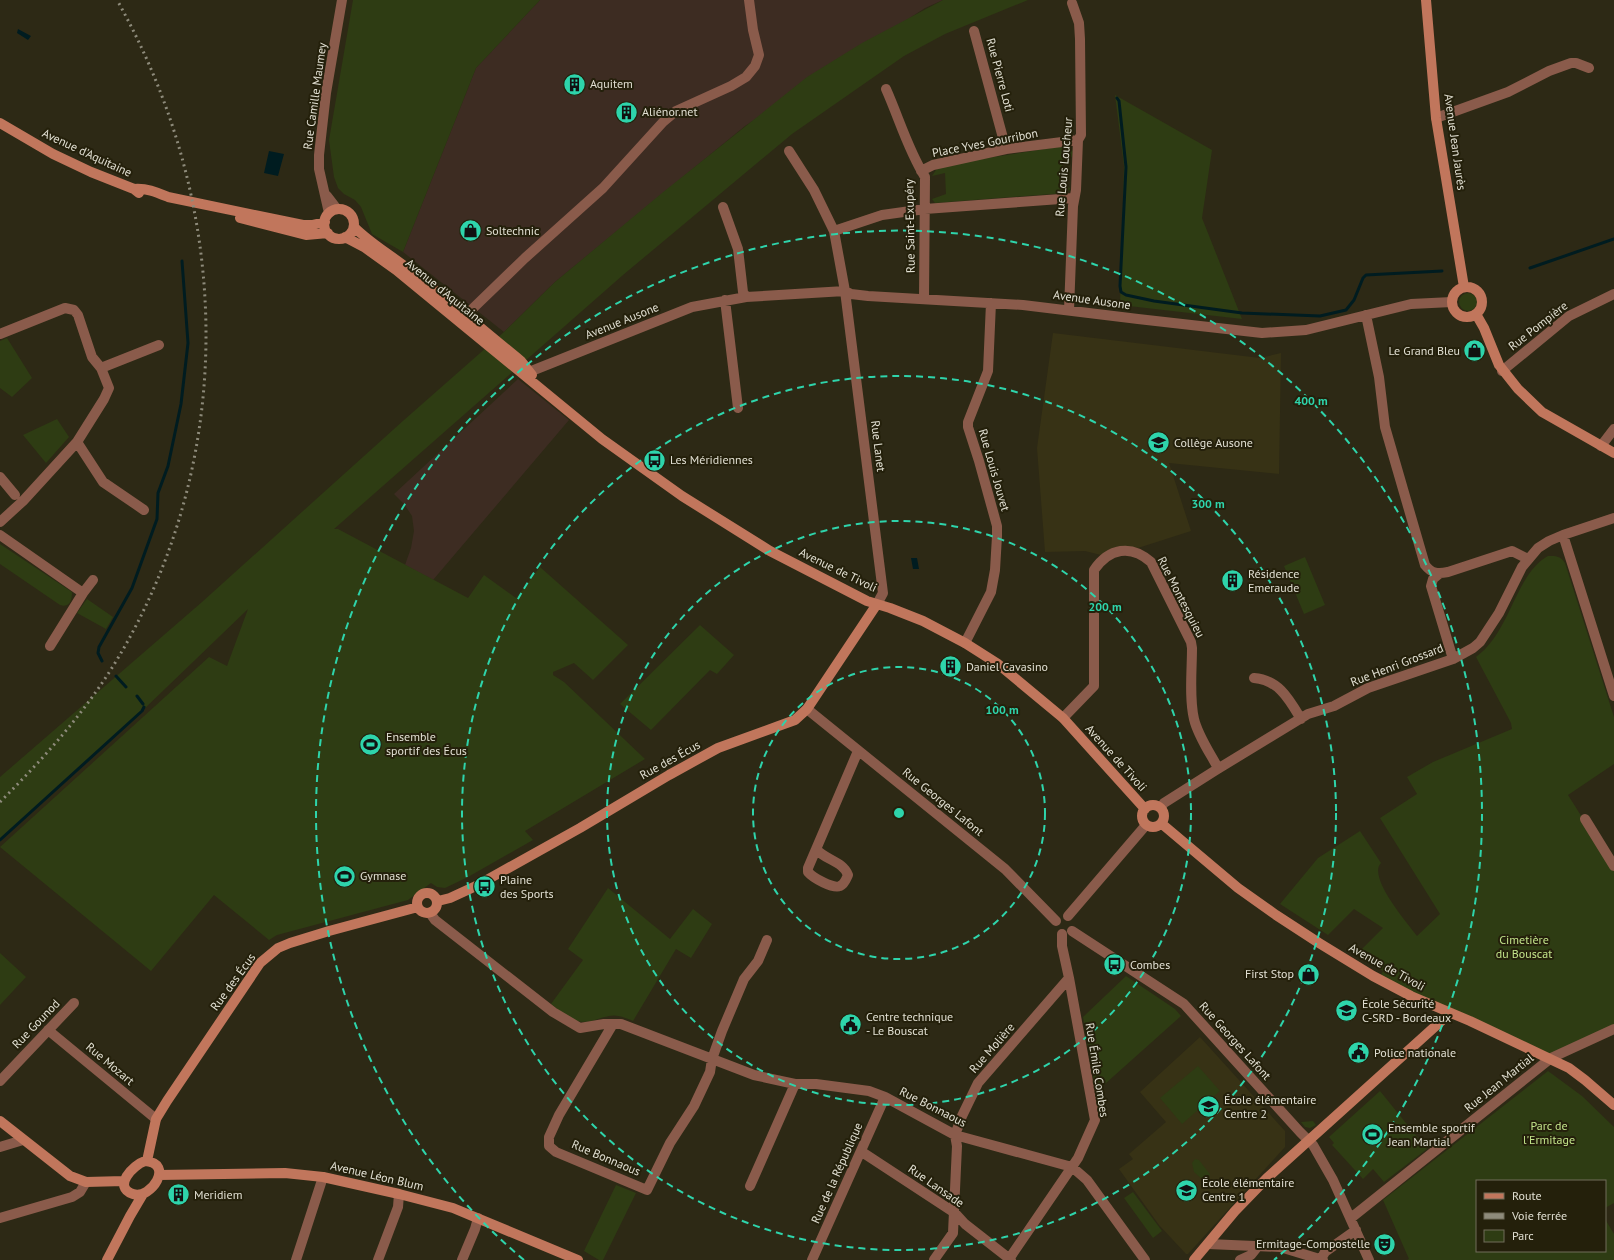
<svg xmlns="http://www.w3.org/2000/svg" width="1614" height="1260" font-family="'PT Sans',sans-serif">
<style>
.built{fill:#373215}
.industrial{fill:#3d2c22}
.green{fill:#2e3c13}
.water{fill:#001c20}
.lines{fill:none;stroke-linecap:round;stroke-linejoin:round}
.stream{stroke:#001c20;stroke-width:3}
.street{stroke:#8a5b4b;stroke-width:10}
.secondary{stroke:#c1765c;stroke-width:10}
.rail{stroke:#8e8b7b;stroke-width:3;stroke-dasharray:2 4;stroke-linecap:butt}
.ring{fill:none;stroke:#2ed4ab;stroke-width:2;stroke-dasharray:7 5}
.labels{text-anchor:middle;stroke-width:4;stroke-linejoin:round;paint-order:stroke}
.street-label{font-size:12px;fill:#e1dfd2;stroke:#24200b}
.poi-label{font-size:12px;fill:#e1dfd2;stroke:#24200b;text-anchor:start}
.park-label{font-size:12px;fill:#c2e38a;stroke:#24200b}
.centre{fill:#2ed4ab;stroke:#24200b;stroke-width:2}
.ring-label{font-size:12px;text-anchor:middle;font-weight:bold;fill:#2ed4ab;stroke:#24200b;stroke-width:4;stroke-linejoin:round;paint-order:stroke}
</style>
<rect width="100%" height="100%" fill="#2d2915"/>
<path class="built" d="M 1053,333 L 1260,358 L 1281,353 L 1279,474 L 1169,463 L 1191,531 L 1138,548 L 1115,547 L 1101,555 L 1085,551 L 1045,552 L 1037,448 Z
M 1200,1037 L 1285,1131 L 1285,1147 L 1188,1254 L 1186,1254 L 1159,1225 L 1119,1169 L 1133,1159 L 1129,1154 L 1166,1122 L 1140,1092 Z"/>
<path class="industrial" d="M 540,0 L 943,0 L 925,8 L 745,126 L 555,282 L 504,332 L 403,252 L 476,68 Z
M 518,379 L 569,420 L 433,580 L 405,565 L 411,548 L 414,531 L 412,516 L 404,504 L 394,494 Z"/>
<path class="green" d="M 353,0 L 540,0 L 476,68 L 403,252 L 372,234 L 361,207 L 355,200 L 344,194 L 338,188 L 334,177 L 329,140 Z
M 943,0 L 1028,0 L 945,34 L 904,56 L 792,134 L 623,275 L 334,529 L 338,529 L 468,598 L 484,575 L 516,598 L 540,567 L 628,645 L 593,680 L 574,663 L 553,672 L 553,675 L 564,682 L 645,759 L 525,831 L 533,840 L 468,877 L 445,888 L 437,887 L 431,883 L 408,900 L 277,935 L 269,940 L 214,895 L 151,971 L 0,847 L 209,657 L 227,666 L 248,609 L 142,711 L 0,840 L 0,777 L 202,602 L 404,420 L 504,332 L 555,282 L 662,193 L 807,77 L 862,43 Z
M 1115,95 L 1212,150 L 1202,218 L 1242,319 L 1120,305 L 1124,166 Z
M 1064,146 L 1073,151 L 1072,157 L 1063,155 L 1061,185 L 1070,188 L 1070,189 L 1065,193 L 935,203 L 932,199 L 946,194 L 945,173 L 932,176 L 936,170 L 939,168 L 968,161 Z
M1459 302a9 9 0 1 1 18 0a9 9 0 1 1-18 0Z
M 7,338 L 32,378 L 12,397 L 0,388 L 0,341 Z
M 57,419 L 69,437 L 46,463 L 23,435 Z
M 0,544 L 72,592 C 72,600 70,608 60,605 L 0,564 Z
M 1548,556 C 1556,556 1561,556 1565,563 L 1614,717 L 1614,764 L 1568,795 L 1614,868 L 1614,1029 L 1551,1058 L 1379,979 L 1383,971 L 1357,954 L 1383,928 L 1354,909 L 1328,935 L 1280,904 L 1318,858 L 1360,831 L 1381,863 C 1367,877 1408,924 1417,936 L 1440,914 L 1380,818 L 1417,794 L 1407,777 L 1433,762 L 1512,729 L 1511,723 L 1476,657 C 1511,632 1515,574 1548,556 Z
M 1305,557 L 1325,605 L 1304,614 L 1284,566 Z
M 87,599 L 113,617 L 106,629 L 77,613 Z
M 700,625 L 734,655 L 717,674 L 710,670 L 651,730 L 620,704 Z
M 608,888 L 670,939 L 693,909 L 712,924 L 691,958 L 676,949 L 633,1021 C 626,1018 617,1014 609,1016 C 598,1018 589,1024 578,1021 C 568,1019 559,1010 551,1004 L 583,960 L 568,949 Z
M 0,953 L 26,977 L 0,1005 Z
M 1126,976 L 1175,1009 L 1181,1016 L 1096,1092 L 1083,1017 Z
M 1198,1066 L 1220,1091 L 1182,1124 L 1160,1098 Z
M 1548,1071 L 1582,1096 L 1614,1127 L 1614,1203 L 1605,1208 L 1605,1181 L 1477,1181 L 1477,1251 L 1605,1251 L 1605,1219 L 1614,1234 L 1614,1260 L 1407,1260 L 1409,1259 L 1383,1200 Z
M 1380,1091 L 1427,1149 L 1384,1182 L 1373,1169 L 1363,1179 L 1332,1145 L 1334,1143 L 1329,1137 Z
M 1313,1121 L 1316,1125 L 1310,1128 L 1305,1127 L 1301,1122 Z
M 1195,1159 L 1199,1160 L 1209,1173 L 1210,1175 L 1207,1180 L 1203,1180 L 1194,1172 L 1192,1163 Z
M 616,1185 L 636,1193 L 603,1260 L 599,1260 L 584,1251 Z
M 1133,1192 L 1162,1231 L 1153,1238 L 1124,1198 Z"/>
<path class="water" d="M 18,29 L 31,36 L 28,40 L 17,33 Z
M 269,151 L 284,154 L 278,176 L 264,173 Z
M 911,558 L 917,558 L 919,569 L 913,569 Z"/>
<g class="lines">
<path class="stream" d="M 1117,98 L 1119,101 L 1126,167 L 1120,286 L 1121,292 L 1126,295 L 1154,301 L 1242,313 L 1320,316 L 1346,310 L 1354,300 L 1363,278 L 1366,275 L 1442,271
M 1530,268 L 1614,239
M 102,661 L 98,653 L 99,647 L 132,588 L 157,519 L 158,493 L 168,466 L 181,404 L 188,343 L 182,261
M 116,676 L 126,687
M 137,696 L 143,704
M 0,840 L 142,711 L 144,707"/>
<path class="street" d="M 974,31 L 1006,149
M 886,89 C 899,118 908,150 925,177 L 924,299
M 1436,118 L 1508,92 L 1549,71 L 1571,63 L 1576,63 L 1589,68
M 789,151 L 814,190 L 834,231 L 845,291 L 883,593 L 877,604
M 921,171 L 933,165 L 1006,149 L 1078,140
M 327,196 L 337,209
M 723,207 L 738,249 L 743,292 L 746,297
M 329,213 L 319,169 L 319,155 L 326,93 L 342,0
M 834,231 L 882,215 L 925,209 L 1074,198
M 725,300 L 738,408
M 1069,310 L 1073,206 L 1076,190 L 1078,140 L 1081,135 L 1080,39 L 1079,23 L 1072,3
M 1366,315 L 1379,377 L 1385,427 L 1425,565 C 1432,574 1438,574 1448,572 L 1512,551 L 1528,559
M 465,316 L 525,258 L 603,188 L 663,122 L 676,111 L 731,86 L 746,77 L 755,66 L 759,55 L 753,30 L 749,0
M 0,334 L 65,308 L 74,310 L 78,315 L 92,357 L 101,368 L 109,388 L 104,399 L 77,442 L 103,482 L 144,510
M 101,368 L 159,345
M 1502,371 L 1569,316 L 1614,294
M 529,372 L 692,307 L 746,297 L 845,291 L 851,294 L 868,296 L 1023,305 L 1138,319 L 1262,333 L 1306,330 L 1411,304 L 1452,302
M 1601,446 L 1614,429
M 0,477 L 15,495
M 0,522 L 23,501 L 77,442
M 0,535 L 83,593 L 50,646
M 1563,535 L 1614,696
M 1439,574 L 1433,579 L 1431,586 L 1453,659
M 83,593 L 93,580
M 965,643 L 991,592 L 995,570 L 997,536 L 997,526 L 979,461 L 968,427 L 968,422 L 988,371 L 991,303
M 1254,678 C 1279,680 1289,699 1301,719
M 807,709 L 1005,869 L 1056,921
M 1063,718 L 1094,686 L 1094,570 C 1109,548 1131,544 1151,562 L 1191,642 L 1192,648 C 1192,670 1189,698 1194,719 C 1198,736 1210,753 1218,768
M 1161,807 L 1164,803 L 1216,770 L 1308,714 L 1334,706 L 1368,688 L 1453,659 L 1473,648 L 1480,642 L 1499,613 L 1522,567 L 1538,548 L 1549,541 L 1563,535 L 1614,518
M 1585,819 L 1614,866
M 816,849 C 825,860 843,861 848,875 C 846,879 845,884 840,886 C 833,889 813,878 808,872 L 808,868 L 858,751
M 430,913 L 435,920 L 553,1012 L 580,1028 L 604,1024 L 621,1024 L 754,1075 L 795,1084 L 816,1084 L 869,1091 L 885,1097 L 955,1135 L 1072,1167 L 1087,1180 L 1145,1260
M 1068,916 L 1146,825
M 1072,931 L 1184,1004 L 1300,1132 L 1313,1145 L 1333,1180 L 1369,1260
M 613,1024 L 559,1115 L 549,1137 L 549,1146 L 556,1152 L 647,1190 L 670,1143 L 694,1106 L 710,1072 L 712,1059 L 722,1031 L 744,979 L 758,961 L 767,940
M 48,1030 L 156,1119
M 0,1081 L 74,1003
M 0,1147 L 23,1140
M 862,1152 L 955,1213 L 965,1224 L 1011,1260
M 750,1186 L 795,1084
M 0,1218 L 72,1197 L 80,1192 L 86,1182
M 1351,1218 L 1551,1058 L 1614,1029
M 1208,1244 L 1280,1247 L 1323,1260
M 1009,1259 L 1078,1158 L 1095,1120 L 1069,978 L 1062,946 L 1062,934
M 1321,1259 L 1325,1252 L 1356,1230
M 296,1260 L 323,1177
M 378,1260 L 398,1207 L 399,1194
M 462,1260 L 475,1229 L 478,1218
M 812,1260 L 885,1097
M 934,1260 L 953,1233 L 957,1146 L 955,1135 L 962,1116 L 978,1083 L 1069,978
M 1240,1260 L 1251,1255 L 1259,1245"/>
<path class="secondary" d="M 1426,0 L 1436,118 L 1464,287
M 0,123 L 53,154 L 91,172 L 134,189 L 139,193
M 134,189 C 147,188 156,192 168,197 L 303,225 L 312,225 L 325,222
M324 224a15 15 0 1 1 30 0a15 15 0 1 1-30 0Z
M 240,218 L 306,235 L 328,233
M 354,227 C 370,243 389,254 407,268 C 446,298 483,330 521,361 L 532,375
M 345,237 L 364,247 L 396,270 L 602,439 L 682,496 L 770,551 L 867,601 L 890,608 L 923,621 L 965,643 L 998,664 L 1063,718 L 1145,809
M1452 302a15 15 0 1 1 30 0a15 15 0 1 1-30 0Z
M 1476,314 L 1484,328 L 1499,365 L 1518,389 L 1542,412 L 1614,453
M1142 816a11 11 0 1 1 22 0a11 11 0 1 1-22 0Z
M 1162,824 L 1238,888 L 1276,915 L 1319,943 L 1373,976 L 1411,996 L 1470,1021 L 1569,1068 L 1585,1080 L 1614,1105
M417 903a10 10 0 1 1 20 0a10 10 0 1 1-20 0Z
M 438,901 L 450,898 L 476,886 L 580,828 L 669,775 L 718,748 L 795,720 L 807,709 L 877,604
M 0,1121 L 70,1176 L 86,1182 L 124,1181
M 145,1161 C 175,1163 151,1200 133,1194 C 112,1187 133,1165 145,1161 Z
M 147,1161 L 156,1119 L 167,1101 L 260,963 L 278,948 L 290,943 L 329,931 L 418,907
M 159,1175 L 285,1173 L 323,1177 L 399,1194 L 453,1208 L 578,1260
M 107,1260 L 130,1216 L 143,1194
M 1194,1260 L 1235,1211 L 1267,1178 L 1450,1013"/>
<path class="rail" d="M 0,802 C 43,759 83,715 115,663 C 239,459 233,206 117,0"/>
</g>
<g class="ring">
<circle cx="899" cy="813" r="146"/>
<circle cx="899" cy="813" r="292"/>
<circle cx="899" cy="813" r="437"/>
<path d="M524 1260A583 583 0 1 1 1274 1260"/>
</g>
<defs>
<symbol id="building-disc" viewBox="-11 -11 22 22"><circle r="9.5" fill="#2ed4ab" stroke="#24200b"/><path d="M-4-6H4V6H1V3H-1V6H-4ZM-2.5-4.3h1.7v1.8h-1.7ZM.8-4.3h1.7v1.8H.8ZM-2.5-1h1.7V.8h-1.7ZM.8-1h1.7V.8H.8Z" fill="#111"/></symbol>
<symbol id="shop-disc" viewBox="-11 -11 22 22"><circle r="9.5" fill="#2ed4ab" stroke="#24200b"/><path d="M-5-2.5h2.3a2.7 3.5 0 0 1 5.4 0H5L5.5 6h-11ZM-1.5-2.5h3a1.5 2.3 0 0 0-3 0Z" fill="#111"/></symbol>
<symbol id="school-disc" viewBox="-11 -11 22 22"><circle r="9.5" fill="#2ed4ab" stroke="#24200b"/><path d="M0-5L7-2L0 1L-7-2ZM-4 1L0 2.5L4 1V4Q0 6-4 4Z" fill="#111"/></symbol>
<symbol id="bus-disc" viewBox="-11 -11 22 22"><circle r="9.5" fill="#2ed4ab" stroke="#24200b"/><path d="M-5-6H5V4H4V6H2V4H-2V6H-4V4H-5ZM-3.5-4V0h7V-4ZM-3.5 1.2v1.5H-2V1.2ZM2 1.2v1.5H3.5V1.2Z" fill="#111"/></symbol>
<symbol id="stadium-disc" viewBox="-11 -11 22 22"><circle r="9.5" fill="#2ed4ab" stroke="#24200b"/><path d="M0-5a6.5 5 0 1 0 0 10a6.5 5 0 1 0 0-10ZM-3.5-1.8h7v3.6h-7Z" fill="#111"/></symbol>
<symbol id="university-disc" viewBox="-11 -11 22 22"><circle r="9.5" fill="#2ed4ab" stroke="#24200b"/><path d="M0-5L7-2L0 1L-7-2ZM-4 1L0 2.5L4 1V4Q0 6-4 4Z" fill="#111"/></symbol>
<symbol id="civic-disc" viewBox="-11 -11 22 22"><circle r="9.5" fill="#2ed4ab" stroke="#24200b"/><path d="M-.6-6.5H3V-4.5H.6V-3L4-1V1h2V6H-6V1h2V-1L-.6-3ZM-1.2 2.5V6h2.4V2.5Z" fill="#111"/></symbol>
<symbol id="theatre-disc" viewBox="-11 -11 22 22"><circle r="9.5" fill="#2ed4ab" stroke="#24200b"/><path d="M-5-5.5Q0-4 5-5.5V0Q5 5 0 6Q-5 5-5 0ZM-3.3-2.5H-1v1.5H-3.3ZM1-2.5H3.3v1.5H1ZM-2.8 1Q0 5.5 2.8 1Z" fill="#111"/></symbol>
</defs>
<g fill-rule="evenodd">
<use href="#building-disc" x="562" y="72" width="25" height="25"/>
<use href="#building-disc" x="614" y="100" width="25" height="25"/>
<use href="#shop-disc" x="458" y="218" width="25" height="25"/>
<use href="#shop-disc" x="1462" y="338" width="25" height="25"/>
<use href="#school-disc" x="1146" y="430" width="25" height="25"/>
<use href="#bus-disc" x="642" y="448" width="25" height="25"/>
<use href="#building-disc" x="1220" y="568" width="25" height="25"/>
<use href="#building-disc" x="938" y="654" width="25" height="25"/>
<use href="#stadium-disc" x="358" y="732" width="25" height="25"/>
<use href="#stadium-disc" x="332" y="864" width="25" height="25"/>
<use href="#bus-disc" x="472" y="874" width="25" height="25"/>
<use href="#bus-disc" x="1102" y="952" width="25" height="25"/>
<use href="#shop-disc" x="1296" y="962" width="25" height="25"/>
<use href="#university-disc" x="1334" y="998" width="25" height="25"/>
<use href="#civic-disc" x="838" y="1012" width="25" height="25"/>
<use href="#civic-disc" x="1346" y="1040" width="25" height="25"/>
<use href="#school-disc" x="1196" y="1094" width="25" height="25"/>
<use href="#stadium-disc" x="1360" y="1122" width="25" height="25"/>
<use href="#school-disc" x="1174" y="1178" width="25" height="25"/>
<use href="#building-disc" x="166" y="1182" width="25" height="25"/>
<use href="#theatre-disc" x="1372" y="1232" width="25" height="25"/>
</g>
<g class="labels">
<g class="street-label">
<text transform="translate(1000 75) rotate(75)" y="4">Rue Pierre Loti</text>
<text transform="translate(315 96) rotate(-82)" y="4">Rue Camille Maumey</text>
<text transform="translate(1455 142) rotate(82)" y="4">Avenue Jean Jaurès</text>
<text transform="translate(985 143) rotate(-11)" y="4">Place Yves Gourribon</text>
<text transform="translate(87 153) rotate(25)" y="4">Avenue d'Aquitaine</text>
<text transform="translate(1064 167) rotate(-85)" y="4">Rue Louis Loucheur</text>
<text transform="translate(910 226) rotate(-91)" y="4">Rue Saint-Exupéry</text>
<text transform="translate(445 292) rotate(39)" y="4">Avenue d'Aquitaine</text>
<text transform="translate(1092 300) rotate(8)" y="4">Avenue Ausone</text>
<text transform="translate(622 321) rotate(-22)" y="4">Avenue Ausone</text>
<text transform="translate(1538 326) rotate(-38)" y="4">Rue Pompière</text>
<text transform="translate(878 446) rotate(83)" y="4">Rue Lanet</text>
<text transform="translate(994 470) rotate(74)" y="4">Rue Louis Jouvet</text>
<text transform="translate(838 570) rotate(26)" y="4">Avenue de Tivoli</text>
<text transform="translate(1181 597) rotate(63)" y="4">Rue Montesquieu</text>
<text transform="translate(1397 665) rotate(-21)" y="4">Rue Henri Grossard</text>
<text transform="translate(1116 758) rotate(48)" y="4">Avenue de Tivoli</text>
<text transform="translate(670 760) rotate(-29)" y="4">Rue des Écus</text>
<text transform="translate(943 802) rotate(39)" y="4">Rue Georges Lafont</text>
<text transform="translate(1387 967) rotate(29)" y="4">Avenue de Tivoli</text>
<text transform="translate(233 982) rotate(-54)" y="4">Rue des Écus</text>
<text transform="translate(36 1024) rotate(-46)" y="4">Rue Gounod</text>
<text transform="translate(1235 1041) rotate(48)" y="4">Rue Georges Lafont</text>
<text transform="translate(992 1048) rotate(-49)" y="4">Rue Molière</text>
<text transform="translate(110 1064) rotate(40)" y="4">Rue Mozart</text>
<text transform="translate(1097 1070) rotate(81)" y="4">Rue Émile Combes</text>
<text transform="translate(1499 1083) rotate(-39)" y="4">Rue Jean Martial</text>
<text transform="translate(933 1107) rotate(27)" y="4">Rue Bonnaous</text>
<text transform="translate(606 1158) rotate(23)" y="4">Rue Bonnaous</text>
<text transform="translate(837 1173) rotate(-66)" y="4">Rue de la République</text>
<text transform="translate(377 1176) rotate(13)" y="4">Avenue Léon Blum</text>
<text transform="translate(936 1186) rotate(35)" y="4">Rue Lansade</text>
</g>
<g class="poi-label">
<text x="590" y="88">Aquitem</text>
<text x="642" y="116">Aliénor.net</text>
<text x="486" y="235">Soltechnic</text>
<text x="1460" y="355" text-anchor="end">Le Grand Bleu</text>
<text x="1174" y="447">Collège Ausone</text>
<text x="670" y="464">Les Méridiennes</text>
<text x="1248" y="578">Résidence<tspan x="1248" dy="14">Emeraude</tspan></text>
<text x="966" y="671">Daniel Cavasino</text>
<text x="386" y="741">Ensemble<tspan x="386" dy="14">sportif des Écus</tspan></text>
<text x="360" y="880">Gymnase</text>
<text x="500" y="884">Plaine<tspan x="500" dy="14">des Sports</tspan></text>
<text x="1130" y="969">Combes</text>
<text x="1294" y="978" text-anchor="end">First Stop</text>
<text x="1362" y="1008">École Sécurité<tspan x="1362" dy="14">C-SRD - Bordeaux</tspan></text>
<text x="866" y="1021">Centre technique<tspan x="866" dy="14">- Le Bouscat</tspan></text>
<text x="1374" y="1057">Police nationale</text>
<text x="1224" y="1104">École élémentaire<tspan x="1224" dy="14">Centre 2</tspan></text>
<text x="1388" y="1132">Ensemble sportif<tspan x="1388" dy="14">Jean Martial</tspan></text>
<text x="1202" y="1187">École élémentaire<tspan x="1202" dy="14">Centre 1</tspan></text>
<text x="194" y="1199">Meridiem</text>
<text x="1370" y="1248" text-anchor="end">Ermitage-Compostelle</text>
</g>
<g class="park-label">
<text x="1524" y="944">Cimetière<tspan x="1524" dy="14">du Bouscat</tspan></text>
<text x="1549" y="1130">Parc de<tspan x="1549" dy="14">l'Ermitage</tspan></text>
</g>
</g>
<circle cx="899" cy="813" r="6" class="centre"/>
<g class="ring-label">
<text x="1311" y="405">400 m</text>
<text x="1208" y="508">300 m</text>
<text x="1105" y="611">200 m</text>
<text x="1002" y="714">100 m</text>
</g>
<rect x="1476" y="1180" width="130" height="72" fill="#24200b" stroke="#706c5b"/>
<rect x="1484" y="1193" width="20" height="6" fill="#c1765c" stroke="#706c5b"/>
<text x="1512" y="1200" font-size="12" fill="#e1dfd2">Route</text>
<rect x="1484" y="1213" width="20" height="6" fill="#8e8b7b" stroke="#706c5b"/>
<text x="1512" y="1220" font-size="12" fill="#e1dfd2">Voie ferrée</text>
<rect x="1484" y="1230" width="20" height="12" fill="#2e3c13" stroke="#706c5b"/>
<text x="1512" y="1240" font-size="12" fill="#e1dfd2">Parc</text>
</svg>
